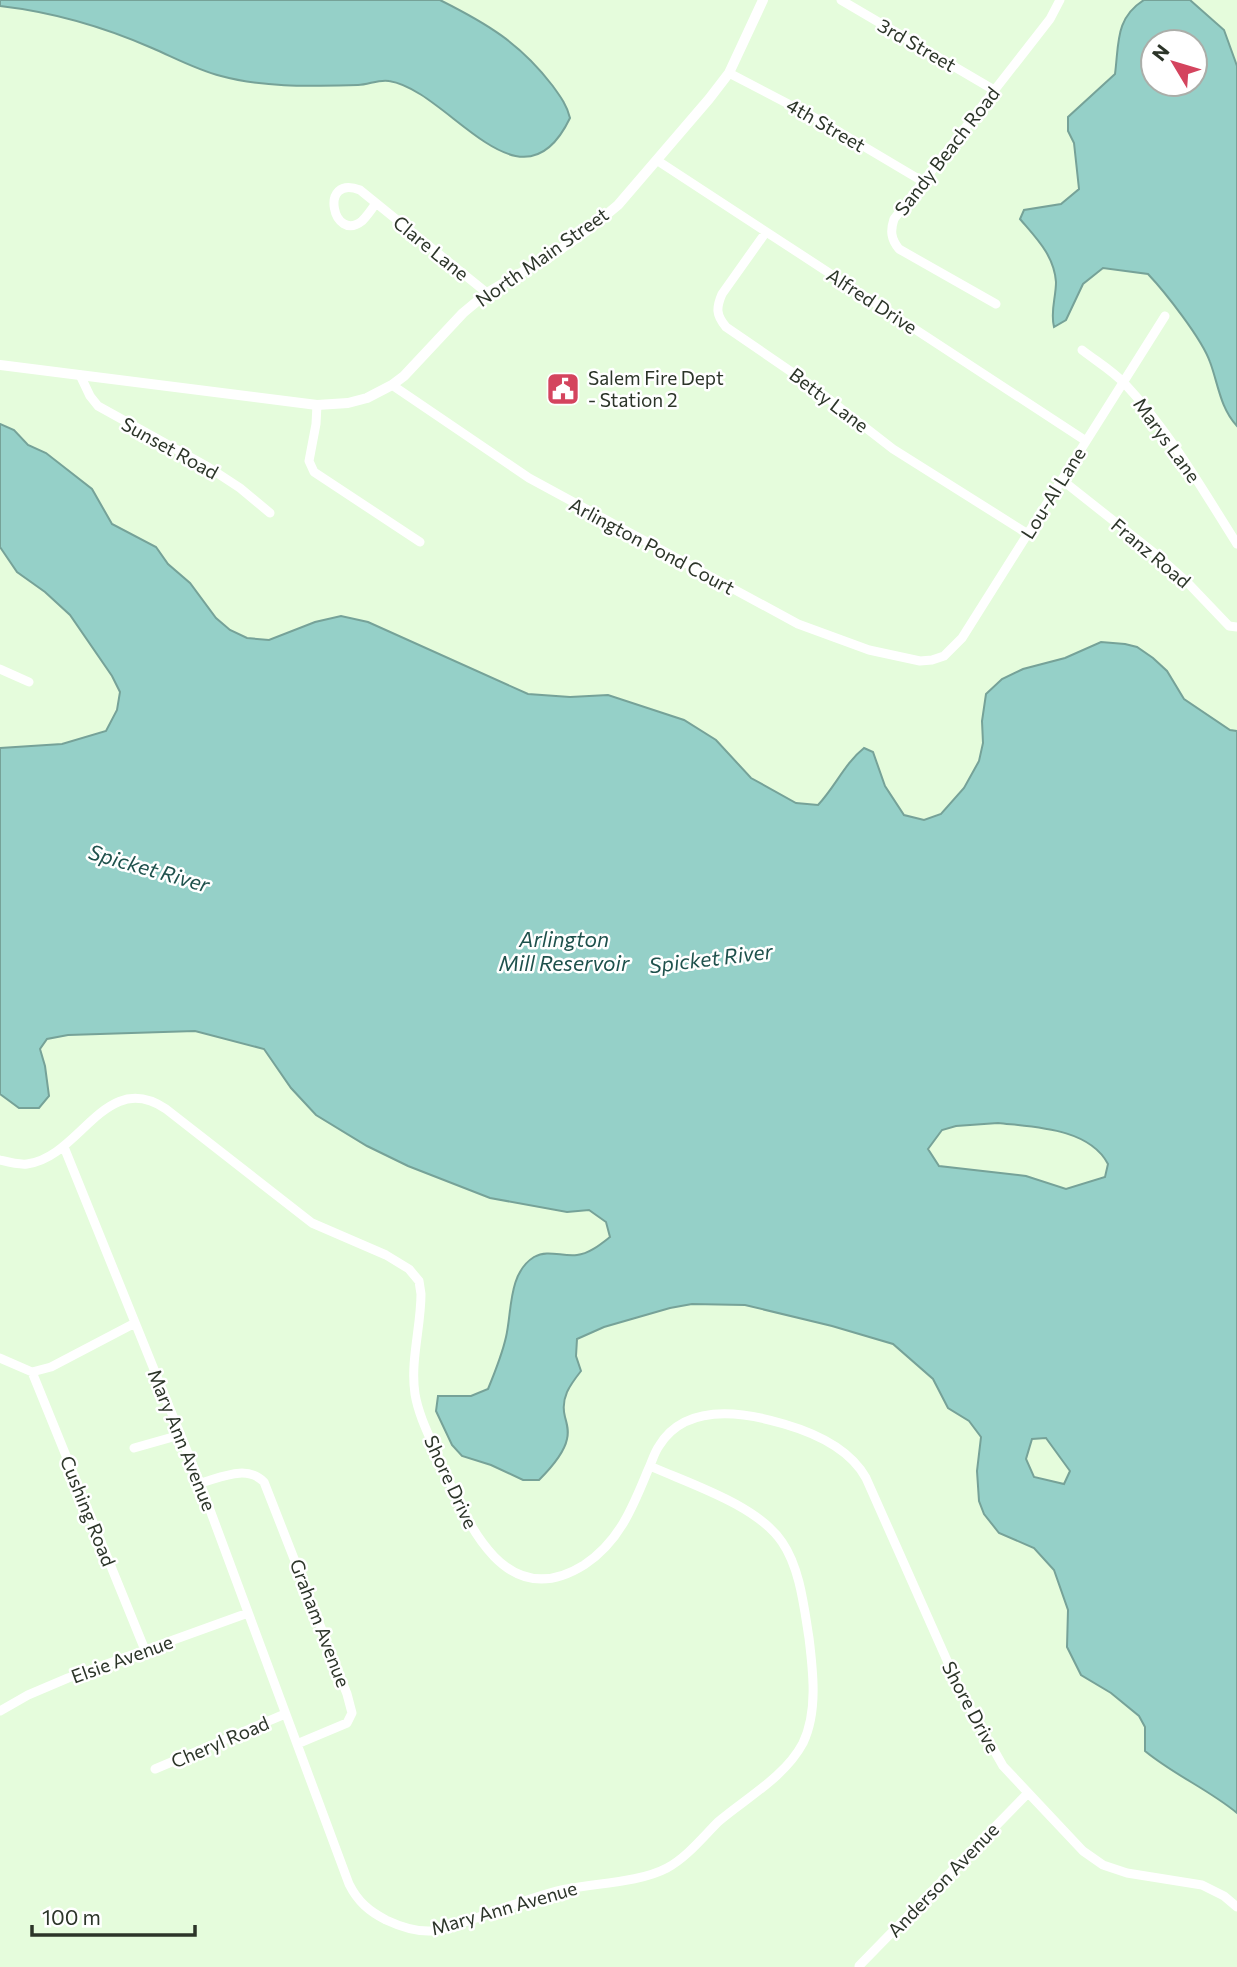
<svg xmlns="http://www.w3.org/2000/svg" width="1237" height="1967" font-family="Commissioner,sans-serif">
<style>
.water{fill:#95d0c8;stroke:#76a298;stroke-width:2;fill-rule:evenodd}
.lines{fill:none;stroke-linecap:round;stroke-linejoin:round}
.minor{stroke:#fff;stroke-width:9}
.tertiary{stroke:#fff;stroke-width:10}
.labels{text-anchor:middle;stroke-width:5;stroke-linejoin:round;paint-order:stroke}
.street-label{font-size:19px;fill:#2c3529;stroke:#fff}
.poi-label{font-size:19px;fill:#2c3529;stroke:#fff;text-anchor:start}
.water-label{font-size:21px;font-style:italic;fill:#1e514c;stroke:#fff}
</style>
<rect width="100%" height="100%" fill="#e5fcdc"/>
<path class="water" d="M 0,0 L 440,0 C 486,23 520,43 552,85 C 560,96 567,105 570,118 C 521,220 449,90 389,81 C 379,79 368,85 358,85 C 312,86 265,88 221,76 C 197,70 175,58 152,48 C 104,27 52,12 0,6 Z
M 1144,0 L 1190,0 L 1224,30 L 1237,66 L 1237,426 C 1220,408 1218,383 1210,362 C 1202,339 1165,292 1148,274 L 1103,268 L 1083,284 L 1066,320 L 1054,327 C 1050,311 1056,298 1056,282 C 1054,255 1036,238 1020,219 L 1024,210 L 1061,204 L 1079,189 L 1074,143 L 1068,131 L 1068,117 L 1115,74 C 1119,44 1115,18 1144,0 ZM 1153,42 L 1195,42 L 1195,84 L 1153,84 Z
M 0,424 L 14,430 L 28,445 L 46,453 L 92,489 L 112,524 L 156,547 L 168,564 L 190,583 L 216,618 L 230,630 L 247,638 L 269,640 L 315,622 L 341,616 L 368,622 L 528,694 L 570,697 L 608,695 L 684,720 L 716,740 L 751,778 L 796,803 L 818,805 C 835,787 845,763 864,748 L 873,752 L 885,786 L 904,815 L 924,820 L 941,814 L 964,788 L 979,761 L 983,743 L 982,721 L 986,694 L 1002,679 L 1023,669 L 1065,658 L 1101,642 L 1125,644 L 1137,647 L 1153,658 L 1167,671 L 1184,699 L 1230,730 L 1237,731 L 1237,1813 C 1208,1789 1174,1775 1145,1751 L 1145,1727 L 1139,1716 L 1111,1693 L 1081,1675 L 1067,1647 L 1068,1610 L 1054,1570 L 1034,1548 L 999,1533 L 984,1514 L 979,1501 L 977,1471 L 981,1437 L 969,1421 L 948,1408 L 933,1379 L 893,1344 L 832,1326 L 745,1305 L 692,1304 L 670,1308 L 604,1327 L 577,1339 L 576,1356 L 581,1371 C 570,1385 560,1398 565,1417 C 567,1424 569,1431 567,1439 C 564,1454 550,1469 539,1480 L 523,1480 L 491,1465 L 462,1456 L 452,1445 L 436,1411 L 438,1396 L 471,1396 L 488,1389 C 495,1372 502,1355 506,1337 C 512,1312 508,1273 534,1257 C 548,1249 562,1257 577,1255 C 589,1254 601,1244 610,1237 L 606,1222 L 589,1210 L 567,1212 L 490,1198 L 408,1166 L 367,1146 L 316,1115 L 291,1088 L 264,1049 L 195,1031 L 68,1035 L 47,1039 L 40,1049 L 45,1066 L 49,1096 L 39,1108 L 19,1108 L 0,1094 L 0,748 L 62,744 L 106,731 L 117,710 L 120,692 L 112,676 L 70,615 L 45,592 L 17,572 L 0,547 ZM 998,1123 C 1034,1127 1089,1128 1108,1164 L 1105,1177 L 1066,1189 L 1026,1176 L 939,1166 L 928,1149 L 942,1130 L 956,1126 ZM 1046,1438 L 1070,1471 L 1064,1484 L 1034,1477 L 1026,1459 L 1032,1439 Z"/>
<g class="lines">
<path class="minor" d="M 841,0 L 994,90
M 729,73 L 821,121 L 922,181
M 658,161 L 1086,441
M 376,203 C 372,209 367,216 362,221 C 333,244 318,174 360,190 L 487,293
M 766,232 L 722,294 C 716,308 716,315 726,327 L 812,386 L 893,449 L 1028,534
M 996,304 L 899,249 C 891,239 890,231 894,219 L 1050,19 L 1060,0
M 1082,350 C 1096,361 1113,371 1125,384 C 1170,432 1202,489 1237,544
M 80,375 L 90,396 L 98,406 L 208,467 L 240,488 L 270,513
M 392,385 L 529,478 L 798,624 L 869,650 L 920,661 L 932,660 L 944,656 L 962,638 L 1165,316
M 317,405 L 316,424 L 309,461 L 314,472 L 420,542
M 1062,480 L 1158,556 L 1186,581 L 1229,626 L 1237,627
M 0,669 L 29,682
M 64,1147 L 200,1483 L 349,1884 C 358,1902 369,1911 386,1920 C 401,1927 416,1932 432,1931 C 444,1930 456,1925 468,1921 C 496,1911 524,1900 553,1892 C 587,1883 637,1884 667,1868 C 687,1857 702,1838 718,1822 C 746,1798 785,1777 803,1743 C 818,1712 813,1671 809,1638 C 804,1607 800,1568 782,1542 C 757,1505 690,1484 650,1466
M 0,1160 C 8,1162 19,1165 27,1164 C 81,1157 105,1068 166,1109 L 312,1223 L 386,1255 L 409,1269 L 419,1281 L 421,1294 C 421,1327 410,1361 415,1394 C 419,1418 432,1441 441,1463 C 466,1520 504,1615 584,1565 C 619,1542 633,1507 648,1470 C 652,1462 654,1453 659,1446 C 686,1402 744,1412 784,1424 C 815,1433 850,1449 866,1478 L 961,1692 L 1003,1766 L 1083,1851 L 1103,1865 L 1127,1873 L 1202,1885 L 1224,1896 L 1237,1907
M 0,1358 L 32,1372 L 51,1367 L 135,1323
M 32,1372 L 145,1650
M 134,1448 L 180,1435
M 200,1483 C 220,1478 247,1464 264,1482 L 347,1694 L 352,1713 L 347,1723 L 297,1744
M 0,1711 L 28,1695 L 68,1678 L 248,1613
M 155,1769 L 285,1714
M 859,1966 L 1028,1793"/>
<path class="tertiary" d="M 0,365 L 317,405 L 348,403 L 367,398 L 392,385 L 404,376 L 463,313 L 487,293 L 558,251 L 588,230 L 618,205 L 709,99 L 729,73 L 763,0"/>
</g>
<defs>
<symbol id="civic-square" viewBox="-11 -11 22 22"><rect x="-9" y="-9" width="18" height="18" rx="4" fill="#d4445e" stroke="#fff"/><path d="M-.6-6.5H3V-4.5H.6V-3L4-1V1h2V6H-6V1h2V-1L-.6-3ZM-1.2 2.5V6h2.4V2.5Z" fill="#fff"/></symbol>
</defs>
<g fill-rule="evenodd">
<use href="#civic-square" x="544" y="370" width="38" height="38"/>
</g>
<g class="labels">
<g class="street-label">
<text transform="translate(917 45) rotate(30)" y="7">3rd Street</text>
<text transform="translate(826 125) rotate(30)" y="7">4th Street</text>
<text transform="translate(947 151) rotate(-52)" y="7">Sandy Beach Road</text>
<text transform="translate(431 248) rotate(39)" y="7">Clare Lane</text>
<text transform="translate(542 257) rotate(-35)" y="7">North Main Street</text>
<text transform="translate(872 301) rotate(33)" y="7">Alfred Drive</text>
<text transform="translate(829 400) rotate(37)" y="7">Betty Lane</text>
<text transform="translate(1167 440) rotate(54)" y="7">Marys Lane</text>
<text transform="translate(170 448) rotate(29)" y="7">Sunset Road</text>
<text transform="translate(1053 493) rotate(-58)" y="7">Lou-Al Lane</text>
<text transform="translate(652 546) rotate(28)" y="7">Arlington Pond Court</text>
<text transform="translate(1151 553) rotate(40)" y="7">Franz Road</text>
<text transform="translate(182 1440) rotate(68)" y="7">Mary Ann Avenue</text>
<text transform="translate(451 1482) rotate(65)" y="7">Shore Drive</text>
<text transform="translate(88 1511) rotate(68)" y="7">Cushing Road</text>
<text transform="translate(320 1623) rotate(69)" y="7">Graham Avenue</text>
<text transform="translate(122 1659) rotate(-20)" y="7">Elsie Avenue</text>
<text transform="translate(971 1707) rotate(62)" y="7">Shore Drive</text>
<text transform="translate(220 1742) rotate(-23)" y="7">Cheryl Road</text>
<text transform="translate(943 1880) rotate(-46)" y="7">Anderson Avenue</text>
<text transform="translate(504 1908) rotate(-16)" y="7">Mary Ann Avenue</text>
</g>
<g class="poi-label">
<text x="588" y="385">Salem Fire Dept<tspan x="588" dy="22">- Station 2</tspan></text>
</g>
<g class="water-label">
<text transform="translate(149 869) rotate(16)" y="7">Spicket River</text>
<text x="564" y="947">Arlington<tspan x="564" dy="24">Mill Reservoir</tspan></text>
<text transform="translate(711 959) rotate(-7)" y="7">Spicket River</text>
</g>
</g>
<g transform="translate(1174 63) rotate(308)"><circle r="33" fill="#ffffff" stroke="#abaea9" stroke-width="2"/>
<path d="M0-5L12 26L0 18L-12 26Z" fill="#d4445e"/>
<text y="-10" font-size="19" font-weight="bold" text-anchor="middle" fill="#2c3529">N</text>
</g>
<path d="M32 1925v10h163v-10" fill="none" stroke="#2c3529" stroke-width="3.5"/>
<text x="42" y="1925" font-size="21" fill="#2c3529" stroke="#ffffff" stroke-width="5" paint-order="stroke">100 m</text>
</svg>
